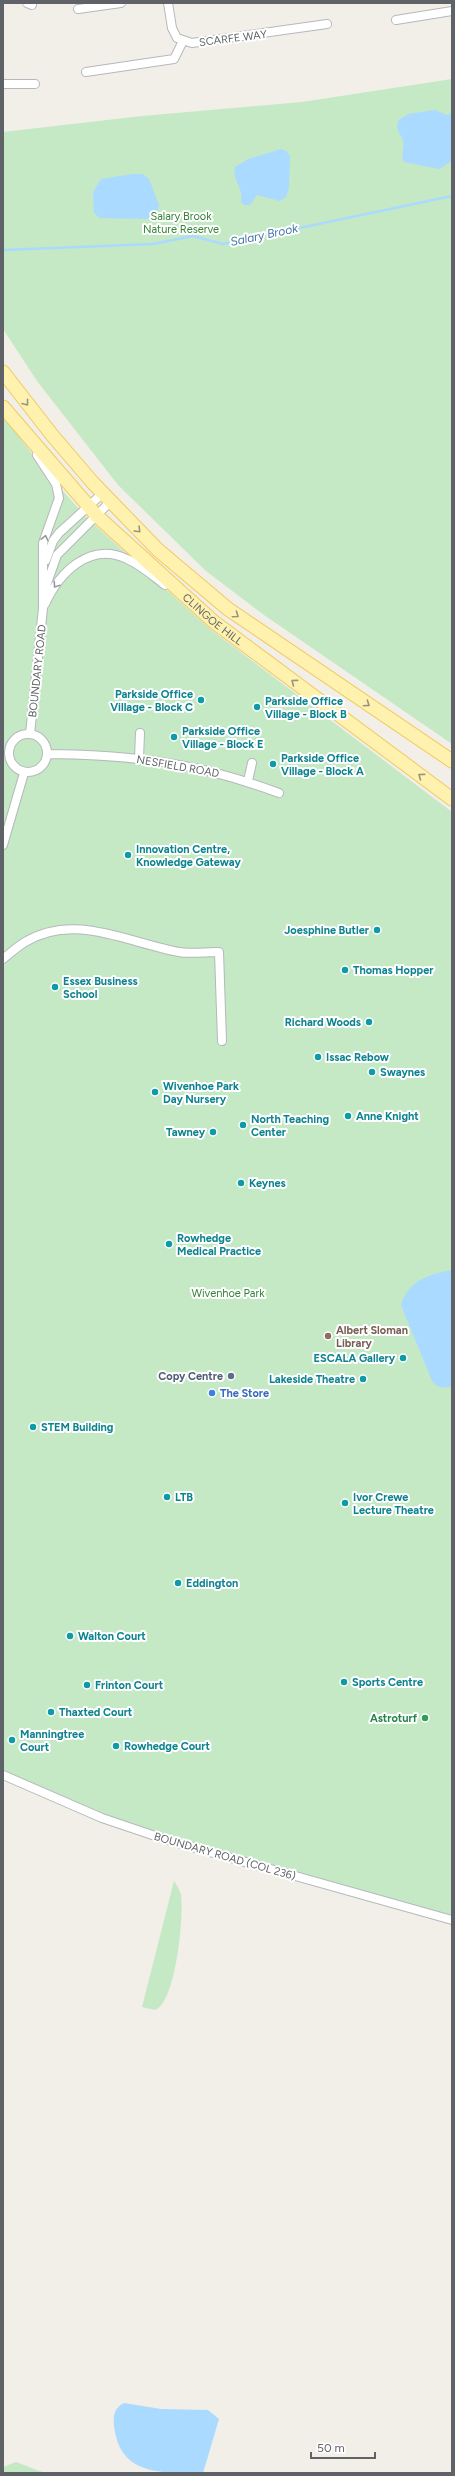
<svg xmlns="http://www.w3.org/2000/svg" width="455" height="2476" font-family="Figtree,sans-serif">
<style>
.green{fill:#c5e8c5}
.water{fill:#aadaff}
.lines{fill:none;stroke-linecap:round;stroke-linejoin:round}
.stream{stroke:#aadaff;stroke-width:2.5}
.minor-casing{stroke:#b5b8bc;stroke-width:10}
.primary-casing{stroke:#f2c960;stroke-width:15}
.minor{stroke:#fff;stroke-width:8}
.primary{stroke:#fff2af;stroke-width:13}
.oneway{stroke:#979581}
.oneway2{stroke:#979a9d}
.culture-dot{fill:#0f9aa8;stroke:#fff;stroke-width:1.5}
.education-dot{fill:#8d6e63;stroke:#fff;stroke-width:1.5}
.service-dot{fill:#5c6f8a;stroke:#fff;stroke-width:1.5}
.shop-dot{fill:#3f7fe0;stroke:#fff;stroke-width:1.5}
.leisure-dot{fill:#2e9e5b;stroke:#fff;stroke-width:1.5}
.labels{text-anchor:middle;stroke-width:4;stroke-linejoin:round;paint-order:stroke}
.street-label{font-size:11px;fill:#5f6368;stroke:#fff}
.park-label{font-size:11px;fill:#348238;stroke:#fff}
.culture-label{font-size:11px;font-weight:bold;fill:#0d838f;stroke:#fff;text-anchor:start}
.education-label{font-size:11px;font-weight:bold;fill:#785e54;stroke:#fff;text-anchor:start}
.service-label{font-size:11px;font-weight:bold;fill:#4e5e75;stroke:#fff;text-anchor:end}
.shop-label{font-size:11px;font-weight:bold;fill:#366cbe;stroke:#fff;text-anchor:start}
.leisure-label{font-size:11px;font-weight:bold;fill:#27864d;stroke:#fff;text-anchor:end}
.water-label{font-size:12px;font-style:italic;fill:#4174aa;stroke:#fff}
</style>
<rect width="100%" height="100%" fill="#f1efe8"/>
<path class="green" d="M 452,79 L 452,744 L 264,615 L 206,571 L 118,485 L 37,381 L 3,329 L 3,132 L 142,116 L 302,102 Z
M 3,416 L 47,473 L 87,518 L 210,629 L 452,812 L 452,1920 L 167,1840 L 3,1775 Z
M 174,1881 C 177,1886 180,1890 181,1895 C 184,1915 176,2003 155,2010 L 142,2007 Z
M 16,2462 L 45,2473 L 3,2473 L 3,2467 Z"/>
<path class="water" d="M 435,110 L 447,115 L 452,113 L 452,161 L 439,169 L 404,162 C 400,154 405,149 403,141 C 401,133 394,129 399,120 L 408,114 Z
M 281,149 L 286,151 L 290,156 L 289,188 L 286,197 L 280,201 L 257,195 L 250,205 L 244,205 L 241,202 C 244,186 231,179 235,167 L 248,159 Z
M 133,174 L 142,174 L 149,179 L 159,205 L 156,214 L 146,219 L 100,218 L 94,213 L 93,192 L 101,179 Z
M 452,1270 L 452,1387 C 440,1388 435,1388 430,1376 L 401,1305 C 408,1281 429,1274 452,1270 Z
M 124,2403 L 161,2409 L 208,2410 L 219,2419 L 203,2473 C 161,2473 120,2476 114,2426 C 113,2416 114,2408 124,2403 Z"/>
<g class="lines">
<path class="stream" d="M 3,250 L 153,244 L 193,236 L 223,244 L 452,196"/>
<defs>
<path id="minor" d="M 27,3 L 32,5
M 168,3 L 172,28 L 177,38 L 192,43 L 327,24
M 78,9 L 121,3
M 396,20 L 452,11
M 86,72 L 174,59 L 183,41
M 3,84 L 35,84
M 46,560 L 53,541 L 59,533 L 103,493
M 45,589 L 57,555 L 110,502
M 45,604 C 59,573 90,541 127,559 C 141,565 153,576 165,585
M 30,734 L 43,608 L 43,543 L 59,498 L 56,484 L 37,455
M9 753a19 19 0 1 1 38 0a19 19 0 1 1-38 0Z
M 48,754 C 135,755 198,763 279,793
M 139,758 L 140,733
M 248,781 L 252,763
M 3,845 L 24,773
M 3,959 C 10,953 17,947 25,942 C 75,912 128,943 179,952 C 191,954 206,952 219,952 L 222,1041
M 3,1775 L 102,1818 L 167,1840 L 452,1920"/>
<g id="primary">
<path d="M 3,372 L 52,435 L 93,483 L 158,550 L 228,609 L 452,761"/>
<path id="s1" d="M 3,407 L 97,516 L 214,622 L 452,799"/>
</g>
</defs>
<use href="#minor" class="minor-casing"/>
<use href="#primary" class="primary-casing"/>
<use href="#minor" class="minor"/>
<use href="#primary" class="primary"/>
</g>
<defs><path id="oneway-chevron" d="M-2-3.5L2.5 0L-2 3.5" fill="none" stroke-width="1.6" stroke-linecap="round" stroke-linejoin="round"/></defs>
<g class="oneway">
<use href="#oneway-chevron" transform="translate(26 403) rotate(52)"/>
<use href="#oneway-chevron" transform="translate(138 530) rotate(45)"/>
<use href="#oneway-chevron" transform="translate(236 615) rotate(35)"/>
<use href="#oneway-chevron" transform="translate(294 682) rotate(-143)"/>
<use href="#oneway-chevron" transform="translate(367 704) rotate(34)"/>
<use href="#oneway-chevron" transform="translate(421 776) rotate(-143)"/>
</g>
<g class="oneway2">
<use href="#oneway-chevron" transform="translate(45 538) rotate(-77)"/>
<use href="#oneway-chevron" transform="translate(56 585) rotate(124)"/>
</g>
<g class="culture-dot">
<circle cx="201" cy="700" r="4"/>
<circle cx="257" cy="707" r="4"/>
<circle cx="174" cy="737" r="4"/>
<circle cx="273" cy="764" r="4"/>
<circle cx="128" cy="855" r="4"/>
<circle cx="377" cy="930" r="4"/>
<circle cx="345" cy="970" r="4"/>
<circle cx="55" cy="987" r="4"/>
<circle cx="369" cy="1022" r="4"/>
<circle cx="318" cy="1057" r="4"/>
<circle cx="372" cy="1072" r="4"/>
<circle cx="155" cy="1092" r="4"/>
<circle cx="348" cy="1116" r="4"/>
<circle cx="243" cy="1125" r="4"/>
<circle cx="213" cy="1132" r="4"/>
<circle cx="241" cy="1183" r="4"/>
<circle cx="169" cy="1244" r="4"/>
<circle cx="403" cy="1358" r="4"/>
<circle cx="363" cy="1379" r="4"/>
<circle cx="33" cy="1427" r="4"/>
<circle cx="167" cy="1497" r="4"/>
<circle cx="345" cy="1503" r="4"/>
<circle cx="178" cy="1583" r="4"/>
<circle cx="70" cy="1636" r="4"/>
<circle cx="344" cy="1682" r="4"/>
<circle cx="87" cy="1685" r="4"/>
<circle cx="51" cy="1712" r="4"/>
<circle cx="12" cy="1740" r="4"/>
<circle cx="116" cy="1746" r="4"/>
</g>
<circle class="education-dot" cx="328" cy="1336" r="4"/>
<circle class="service-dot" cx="231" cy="1376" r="4"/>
<circle class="shop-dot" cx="212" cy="1393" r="4"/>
<circle class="leisure-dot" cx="425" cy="1718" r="4"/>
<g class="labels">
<g class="street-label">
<text transform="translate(233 38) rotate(-7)" y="4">SCARFE WAY</text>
<text dy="4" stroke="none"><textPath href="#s1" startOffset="299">CLINGOE HILL</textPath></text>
<text transform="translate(37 671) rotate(-84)" y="4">BOUNDARY ROAD</text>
<text transform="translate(178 766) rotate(10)" y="4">NESFIELD ROAD</text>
<text transform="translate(225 1856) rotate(16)" y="4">BOUNDARY ROAD (COL 236)</text>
</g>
<g class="park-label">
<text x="181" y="220">Salary Brook<tspan x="181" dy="13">Nature Reserve</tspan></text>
<text x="228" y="1297">Wivenhoe Park</text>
</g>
<g class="culture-label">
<text x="193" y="698" text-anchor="end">Parkside Office<tspan x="193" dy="13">Village - Block C</tspan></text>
<text x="265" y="705">Parkside Office<tspan x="265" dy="13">Village - Block B</tspan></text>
<text x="182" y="735">Parkside Office<tspan x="182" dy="13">Village - Block E</tspan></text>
<text x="281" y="762">Parkside Office<tspan x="281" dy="13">Village - Block A</tspan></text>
<text x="136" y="853">Innovation Centre,<tspan x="136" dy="13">Knowledge Gateway</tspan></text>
<text x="369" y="934" text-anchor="end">Joesphine Butler</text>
<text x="353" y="974">Thomas Hopper</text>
<text x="63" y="985">Essex Business<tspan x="63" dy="13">School</tspan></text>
<text x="361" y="1026" text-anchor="end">Richard Woods</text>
<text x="326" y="1061">Issac Rebow</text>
<text x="380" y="1076">Swaynes</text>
<text x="163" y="1090">Wivenhoe Park<tspan x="163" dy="13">Day Nursery</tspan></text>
<text x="356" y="1120">Anne Knight</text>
<text x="251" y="1123">North Teaching<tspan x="251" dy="13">Center</tspan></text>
<text x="205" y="1136" text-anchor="end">Tawney</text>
<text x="249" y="1187">Keynes</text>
<text x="177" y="1242">Rowhedge<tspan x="177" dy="13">Medical Practice</tspan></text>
<text x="395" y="1362" text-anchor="end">ESCALA Gallery</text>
<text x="355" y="1383" text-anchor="end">Lakeside Theatre</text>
<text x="41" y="1431">STEM Building</text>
<text x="175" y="1501">LTB</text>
<text x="353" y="1501">Ivor Crewe<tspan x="353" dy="13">Lecture Theatre</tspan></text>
<text x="186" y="1587">Eddington</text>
<text x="78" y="1640">Walton Court</text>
<text x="352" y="1686">Sports Centre</text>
<text x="95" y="1689">Frinton Court</text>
<text x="59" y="1716">Thaxted Court</text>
<text x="20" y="1738">Manningtree<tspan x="20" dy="13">Court</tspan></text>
<text x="124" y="1750">Rowhedge Court</text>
</g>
<g class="education-label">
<text x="336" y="1334">Albert Sloman<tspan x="336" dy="13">Library</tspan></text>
</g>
<g class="service-label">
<text x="223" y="1380">Copy Centre</text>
</g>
<g class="shop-label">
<text x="220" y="1397">The Store</text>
</g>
<g class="leisure-label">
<text x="417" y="1722">Astroturf</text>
</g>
<g class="water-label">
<text transform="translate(264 235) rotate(-12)" y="4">Salary Brook</text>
</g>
</g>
<rect width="455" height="2476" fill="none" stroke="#5f6368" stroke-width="8"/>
<path d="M311 2452v6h64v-6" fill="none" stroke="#5f6368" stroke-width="2"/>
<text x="317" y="2452" font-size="12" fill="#5f6368" stroke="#ffffff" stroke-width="3" paint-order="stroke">50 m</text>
</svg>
